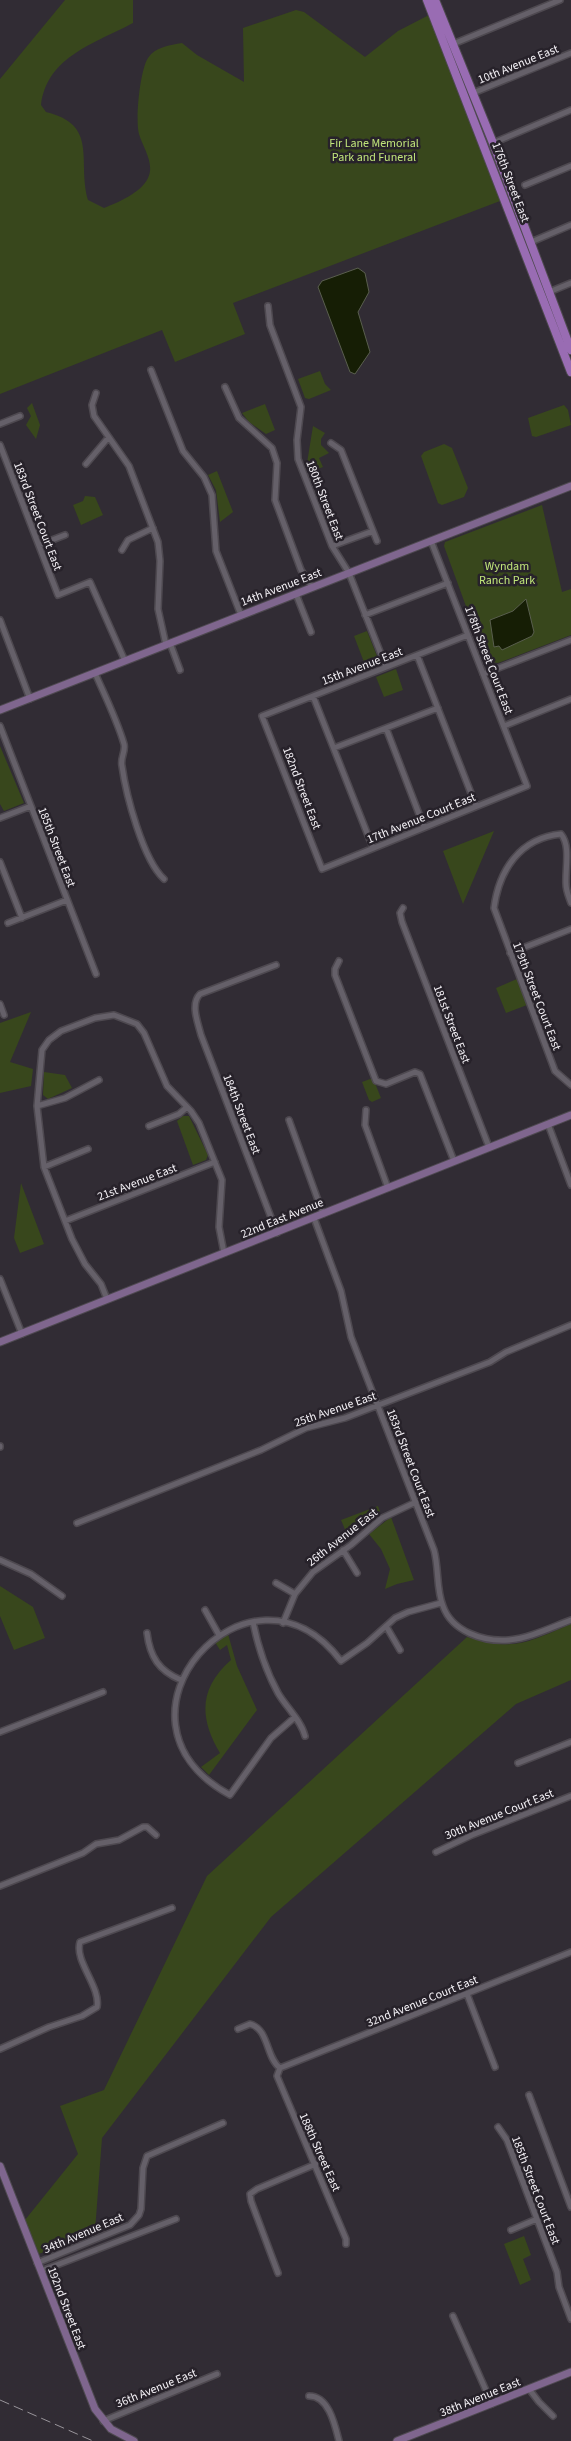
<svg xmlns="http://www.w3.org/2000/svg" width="571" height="2441" font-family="'Source Sans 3',sans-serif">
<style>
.green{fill:#38471c}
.water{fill:#161e05;stroke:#595e4e}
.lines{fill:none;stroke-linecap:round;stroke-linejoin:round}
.street-casing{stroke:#4e4950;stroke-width:8}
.secondary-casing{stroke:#4e4950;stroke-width:9}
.primary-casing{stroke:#4e4950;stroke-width:10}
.street{stroke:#656069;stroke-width:5}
.secondary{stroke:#7f668e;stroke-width:7}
.primary{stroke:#996cb3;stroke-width:8}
.rail{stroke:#98949a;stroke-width:1;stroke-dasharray:10 5;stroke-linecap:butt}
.labels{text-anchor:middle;stroke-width:5;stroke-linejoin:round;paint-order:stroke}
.street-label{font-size:12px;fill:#f5f2f7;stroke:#27222a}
.park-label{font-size:12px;fill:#c0e57a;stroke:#27222a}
</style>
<rect width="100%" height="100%" fill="#312c34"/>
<path class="green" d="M 65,0 L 133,0 L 133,23 C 96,43 47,56 41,105 L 46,112 C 99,125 77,160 88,200 L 104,208 C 117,203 142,192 148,178 C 155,163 143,148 139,134 C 135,120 140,70 148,58 C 155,47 170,45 182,43 L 197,55 L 244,82 L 243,28 L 296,10 L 304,12 L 365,57 L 398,31 L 429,15 L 500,201 L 233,303 L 245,334 L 175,362 L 162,330 L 0,394 L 0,79 Z
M 320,371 L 325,384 L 331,390 L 309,399 L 305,398 L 298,379 Z
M 32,403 L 40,425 L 36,439 L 26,425 L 31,416 L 27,408 Z
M 265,404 L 275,430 L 266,434 L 249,422 L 242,413 Z
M 564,405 L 568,410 L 571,425 L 536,437 L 532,436 L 528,418 Z
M 313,426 L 325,433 L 321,439 L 321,445 L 329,453 L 319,458 L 323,467 L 310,472 L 307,463 Z
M 444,444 L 452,448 L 468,488 L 464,497 L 442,505 L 438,503 L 421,456 L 424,452 Z
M 217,471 L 233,512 L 220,522 L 216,490 L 208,475 Z
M 85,496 L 95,497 L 103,515 L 81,525 L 73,505 L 83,501 Z
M 542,505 L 562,592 L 571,589 L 571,635 L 498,663 L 486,661 L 444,546 L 445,542 Z
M 367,631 L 379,661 L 377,666 L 367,670 L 354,636 Z
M 396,669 L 403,690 L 384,697 L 376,677 Z
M 0,746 L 24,803 L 4,811 L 0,804 Z
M 494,831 L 463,904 L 443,851 Z
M 517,979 L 527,1005 L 506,1013 L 496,988 Z
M 31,1012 L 10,1062 L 33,1069 L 31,1086 L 0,1093 L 0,1023 Z
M 44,1072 L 65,1075 L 72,1088 L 48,1099 L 43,1095 Z
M 373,1078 L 381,1098 L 372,1102 L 369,1100 L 362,1082 Z
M 183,1116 L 189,1116 L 208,1155 L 206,1160 L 193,1165 L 177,1121 Z
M 21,1183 L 44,1244 L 20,1253 L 14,1238 Z
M 378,1506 L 380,1512 L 349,1539 L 341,1520 Z
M 391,1517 L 414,1580 L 397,1584 L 385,1589 L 390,1569 L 381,1549 L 369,1534 Z
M 0,1586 L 33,1607 L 45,1638 L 14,1650 L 0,1616 Z
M 571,1624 L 571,1680 L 516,1704 L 271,1917 L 102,2138 L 95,2231 L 39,2254 L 25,2220 L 78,2154 L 60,2106 L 104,2090 L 207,1876 L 467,1637 C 514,1652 528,1642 571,1624 Z
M 228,1634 L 237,1666 L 257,1710 L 209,1775 L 201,1767 L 220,1753 C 199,1718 199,1688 231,1660 L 227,1645 L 220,1650 L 215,1642 Z
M 524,2236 L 531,2255 L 523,2259 L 531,2280 L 520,2285 L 504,2244 Z"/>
<path class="water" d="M 358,268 L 365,273 L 369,292 L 358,312 L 370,352 L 355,374 L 350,372 L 318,287 L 322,281 Z
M 526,599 L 534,632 L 532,636 L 502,650 L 499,646 L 494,647 L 490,620 L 513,611 Z"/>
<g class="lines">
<defs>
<path id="street" d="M 453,44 L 560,0
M 473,93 L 571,53
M 493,143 L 571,110
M 525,185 L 571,166
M 531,242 L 571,225
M 549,292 L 571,283
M 268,306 L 270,325 L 301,407 L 297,440 L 298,459 L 332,546 L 349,573 L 386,667
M 151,370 L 183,451 L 204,477 L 212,495 L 216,551 L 241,615
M 225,387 L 239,418 L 272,448 L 277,463 L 275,500 L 301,570 L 312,587
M 96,393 L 92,405 L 94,416 L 129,466 L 158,542 L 160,561 L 158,609 L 166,645
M 0,424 L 20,416
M 331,443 L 341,450 L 377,541
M 0,445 L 58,595 L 90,582 L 125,661
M 86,464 L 108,438
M 431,541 L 527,786 L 322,869 L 262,716 L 468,635
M 39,545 L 65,535
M 332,546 L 373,531
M 122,550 L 128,540 L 153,528
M 296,594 L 311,632
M 365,615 L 448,583
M 0,620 L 30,699
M 170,643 L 180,670
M 417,655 L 476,806
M 95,673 C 105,696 117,720 124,744 C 126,751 120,758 122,766 C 126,795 143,860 164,879
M 483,674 L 571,640
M 313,696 L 373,848
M 0,726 L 96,974
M 504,726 L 571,699
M 386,728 L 424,827
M 334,748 L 438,708
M 0,818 L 31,806
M 0,862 L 22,918
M 571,903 C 569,897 566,891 566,884 C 565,869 571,846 561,834 C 520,838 499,870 494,908 L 555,1071 L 571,1085
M 403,908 L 400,913 L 402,922 L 489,1147
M 8,923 L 67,900
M 510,953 L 571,929
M 339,961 L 335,969 L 335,975 L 376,1081 L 386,1084 L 415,1072 L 420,1074 L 454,1161
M 276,965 L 200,994 C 190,1004 198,1023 201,1035 L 277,1233
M 0,1004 L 4,1015
M 37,1106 L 65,1098 L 99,1080
M 366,1110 L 365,1125 L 388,1188
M 289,1120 L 323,1214
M 548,1124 L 571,1185
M 149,1126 L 179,1114 L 187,1107
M 44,1167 L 88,1149
M 314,1218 L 341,1291 L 351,1337 L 434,1550 C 439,1568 436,1589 443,1606 C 452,1632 484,1642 509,1640 C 530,1638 552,1627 571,1620
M 65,1221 L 215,1162
M 0,1279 L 22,1334
M 107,1299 L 101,1284 L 85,1264 L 72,1239 L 44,1167 L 37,1106 L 42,1050 L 49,1040 L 61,1031 L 95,1018 L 114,1015 L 137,1024 L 144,1033 L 167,1086 L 191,1111 L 199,1123 L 222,1180 L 219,1227 L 224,1253
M 0,1446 L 0,1447
M 77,1523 L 261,1450 L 306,1428 L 345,1418 L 490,1362 L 506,1352 L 571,1325
M 343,1550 L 357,1573
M 0,1560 L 31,1574 L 62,1596
M 276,1583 L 295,1594
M 205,1610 L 219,1635
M 253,1622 C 258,1647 266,1671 278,1693 C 286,1707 301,1720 305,1736
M 283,1623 L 295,1594 L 313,1572 L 351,1545 L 382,1518 L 416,1502
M 386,1626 L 400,1650
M 147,1633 C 150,1657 159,1671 181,1680
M 295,1717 L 271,1738 L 230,1795 C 90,1719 250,1540 341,1661 L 367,1643 L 395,1618 L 408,1612 L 441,1603
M 0,1732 L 103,1692
M 518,1763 L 571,1742
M 436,1852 L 472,1835 L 571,1796
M 0,1886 L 83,1853 L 96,1844 L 119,1840 L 143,1827 L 147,1827 L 156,1835
M 467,1994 L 495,2067
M 238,2029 L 250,2024 C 269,2029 266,2058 280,2068
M 0,2049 L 49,2027 L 82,2016 L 97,2007 C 101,1987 74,1961 80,1942 L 172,1908
M 280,2068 L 571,1952
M 280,2068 L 277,2076 L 346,2239 L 346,2244
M 529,2095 L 571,2207
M 498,2127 L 507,2140 L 557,2272 L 559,2287 L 571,2319
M 511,2230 L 537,2219
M 37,2263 L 130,2225 L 139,2215 L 141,2209 L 143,2168 L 147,2156 L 223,2123
M 41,2271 L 176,2219
M 278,2273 L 251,2201 L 250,2194 L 257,2189 L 316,2164
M 453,2316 L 492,2404
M 529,2389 L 539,2402 L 553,2416
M 309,2396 C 329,2396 335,2425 339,2441
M 103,2421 L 217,2374"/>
<path id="secondary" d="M 0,710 L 571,486
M 0,1342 L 571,1115
M 0,2166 L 95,2409 L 111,2429 L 134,2441
M 397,2441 L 571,2372"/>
<path id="primary" d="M 427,0 L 571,372
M 435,0 L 493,143 L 571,350"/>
</defs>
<use href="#street" class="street-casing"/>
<use href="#secondary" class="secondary-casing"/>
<use href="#primary" class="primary-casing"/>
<use href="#street" class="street"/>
<use href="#secondary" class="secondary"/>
<use href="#primary" class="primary"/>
<path class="rail" d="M 0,2400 L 93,2441"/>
</g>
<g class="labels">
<g class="street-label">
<text transform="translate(518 64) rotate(-22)" y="4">10th Avenue East</text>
<text transform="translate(511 182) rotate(69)" y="4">176th Street East</text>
<text transform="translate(325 500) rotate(69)" y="4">180th Street East</text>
<text transform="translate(38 516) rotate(69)" y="4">183rd Street Court East</text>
<text transform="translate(281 587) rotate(-21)" y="4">14th Avenue East</text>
<text transform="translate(489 660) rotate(69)" y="4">178th Street Court East</text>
<text transform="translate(362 666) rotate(-21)" y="4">15th Avenue East</text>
<text transform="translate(302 788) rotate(69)" y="4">182nd Street East</text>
<text transform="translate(421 818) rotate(-22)" y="4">17th Avenue Court East</text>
<text transform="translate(57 847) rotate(69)" y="4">185th Street East</text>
<text transform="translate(537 996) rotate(69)" y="4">179th Street Court East</text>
<text transform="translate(452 1024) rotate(69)" y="4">181st Street East</text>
<text transform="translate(242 1114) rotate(69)" y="4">184th Street East</text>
<text transform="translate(137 1182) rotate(-21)" y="4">21st Avenue East</text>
<text transform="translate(282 1218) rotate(-22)" y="4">22nd East Avenue</text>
<text transform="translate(335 1409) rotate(-19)" y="4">25th Avenue East</text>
<text transform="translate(411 1463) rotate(69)" y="4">183rd Street Court East</text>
<text transform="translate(342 1537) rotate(-38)" y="4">26th Avenue East</text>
<text transform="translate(499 1814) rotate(-22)" y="4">30th Avenue Court East</text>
<text transform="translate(422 2001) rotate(-22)" y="4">32nd Avenue Court East</text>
<text transform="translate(320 2152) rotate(66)" y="4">188th Street East</text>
<text transform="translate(536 2190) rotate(69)" y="4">185th Street Court East</text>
<text transform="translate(83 2233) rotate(-23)" y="4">34th Avenue East</text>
<text transform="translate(67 2308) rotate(69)" y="4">192nd Street East</text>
<text transform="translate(156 2388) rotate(-22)" y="4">36th Avenue East</text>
<text transform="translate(480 2397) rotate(-22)" y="4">38th Avenue East</text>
</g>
<g class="park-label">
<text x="374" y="147">Fir Lane Memorial<tspan x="374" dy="14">Park and Funeral</tspan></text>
<text x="507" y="570">Wyndam<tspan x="507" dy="14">Ranch Park</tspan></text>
</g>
</g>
</svg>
